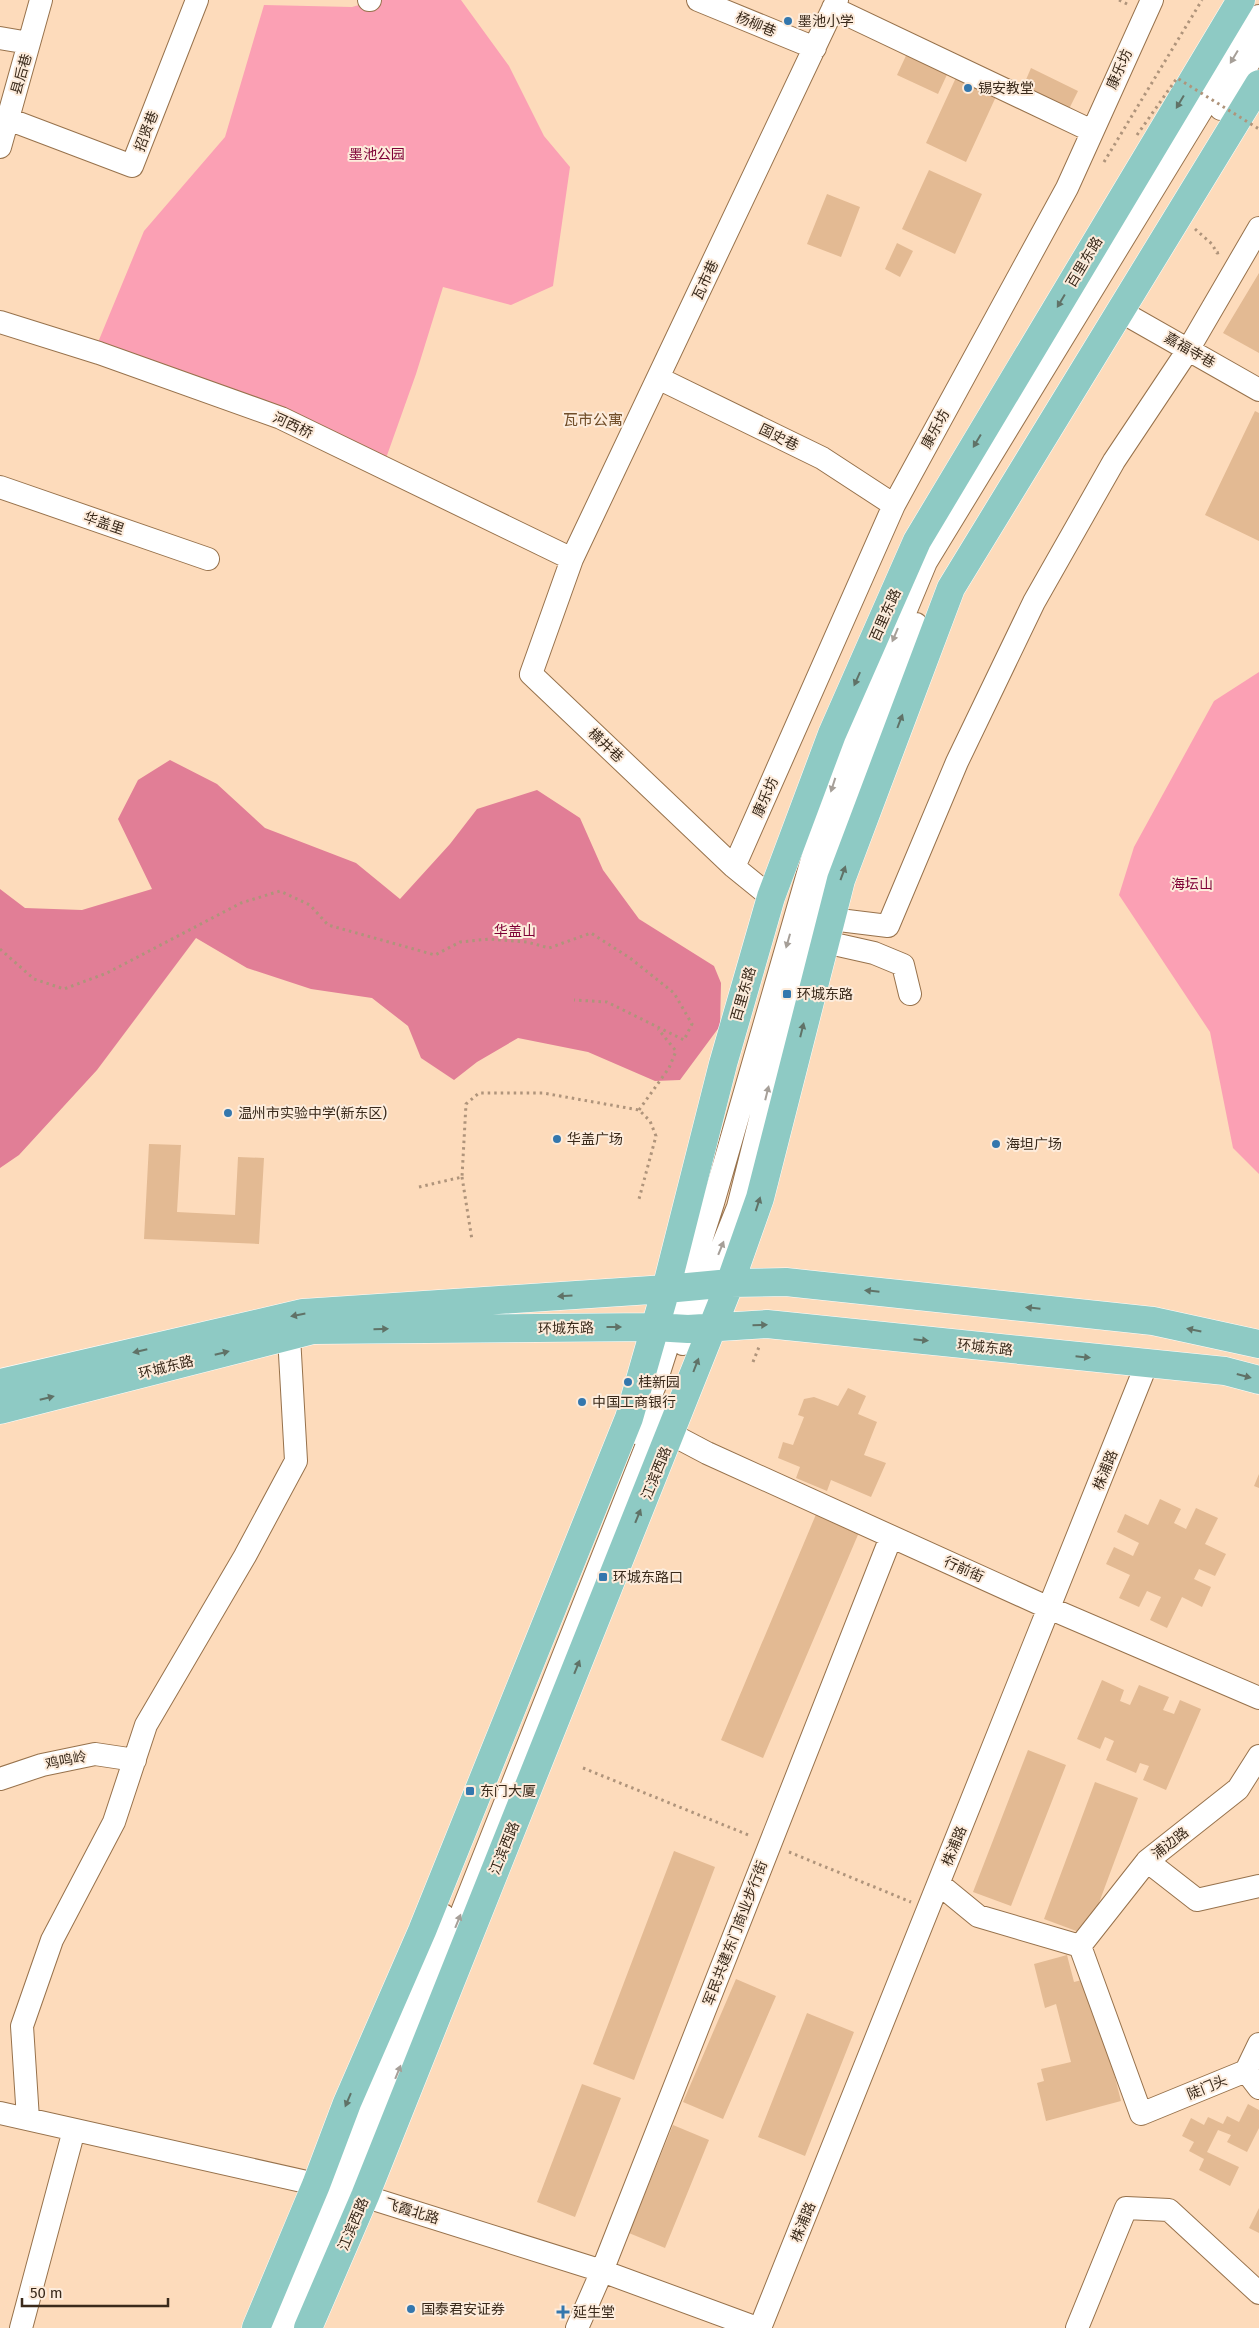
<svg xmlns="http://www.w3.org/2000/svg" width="1259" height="2328" font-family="'Fira Sans','Noto Sans SC',sans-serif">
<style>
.green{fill:#fba0b4}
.forest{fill:#e17e96}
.building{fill:#e3ba93}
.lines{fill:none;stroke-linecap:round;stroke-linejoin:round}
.minor-casing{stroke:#97724c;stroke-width:24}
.major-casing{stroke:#fff;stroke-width:29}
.path{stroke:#af947b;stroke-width:3;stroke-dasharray:2.5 4;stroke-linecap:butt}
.minor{stroke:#fff;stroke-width:22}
.major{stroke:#8ecac4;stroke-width:28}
.path-bridge{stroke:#af947b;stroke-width:3;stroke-dasharray:2.5 4;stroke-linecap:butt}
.oneway{fill:#a69f98}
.oneway2{fill:#607267}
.poi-dot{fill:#3477ad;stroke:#fdecdc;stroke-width:2}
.labels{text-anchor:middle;stroke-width:4;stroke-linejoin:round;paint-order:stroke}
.poi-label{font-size:14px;fill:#3a2a1b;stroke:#fdecdc;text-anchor:start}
.street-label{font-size:14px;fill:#3a2a1b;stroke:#fdecdc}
.park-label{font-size:14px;fill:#7e0036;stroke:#fdecdc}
.neighbourhood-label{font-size:15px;fill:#714e29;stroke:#fdecdc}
</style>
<rect width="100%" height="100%" fill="#fddbbb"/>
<path class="green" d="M 377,0 L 461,0 L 509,66 L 544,136 L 570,167 L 553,286 L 511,305 L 443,287 L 416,374 L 385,461 L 94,352 L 144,231 L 225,137 L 264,5 L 352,7 Z
M 1259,672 L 1259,1174 L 1233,1148 L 1210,1032 L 1119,895 L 1134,847 L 1214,701 Z"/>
<path class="forest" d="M 170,760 L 217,784 L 265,828 L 356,863 L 400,899 L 450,844 L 477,809 L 537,790 L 580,818 L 603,870 L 639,919 L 714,966 L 721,983 L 720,1026 L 680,1080 L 655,1081 L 588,1052 L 518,1038 L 477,1062 L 454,1080 L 421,1058 L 408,1026 L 372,998 L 311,989 L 247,968 L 196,938 L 97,1070 L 19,1155 L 0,1168 L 0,889 L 25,908 L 82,910 L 152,889 L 118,819 L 138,780 Z"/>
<path class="building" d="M 910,47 L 951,66 L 938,94 L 897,75 Z
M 1031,68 L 1078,91 L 1068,111 L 1022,89 Z
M 959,71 L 999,90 L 966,162 L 926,143 Z
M 929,170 L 982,194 L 955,254 L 902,229 Z
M 827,194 L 860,207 L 841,257 L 807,244 Z
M 897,243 L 913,251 L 900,277 L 885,269 Z
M 1259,273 L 1259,353 L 1223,333 Z
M 1255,411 L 1259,413 L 1259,541 L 1205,515 Z
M 149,1144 L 181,1145 L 177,1212 L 235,1215 L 238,1157 L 264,1158 L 259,1244 L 144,1239 Z
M 848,1388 L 866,1396 L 858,1414 L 877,1422 L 864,1455 L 886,1463 L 871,1497 L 831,1480 L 827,1491 L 796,1478 L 800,1467 L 778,1458 L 783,1442 L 793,1445 L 804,1417 L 798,1415 L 804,1399 L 814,1397 L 838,1406 Z
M 1259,1474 L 1259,1488 L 1254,1486 Z
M 1160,1499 L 1181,1509 L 1174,1523 L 1186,1529 L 1196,1508 L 1218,1518 L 1205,1544 L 1226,1554 L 1215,1576 L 1199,1569 L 1194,1579 L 1211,1587 L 1202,1607 L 1182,1597 L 1167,1628 L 1150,1620 L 1161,1597 L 1147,1591 L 1139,1607 L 1119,1598 L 1130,1575 L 1106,1564 L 1114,1547 L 1133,1556 L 1139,1543 L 1117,1532 L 1125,1514 L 1148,1525 Z
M 817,1512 L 860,1530 L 763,1758 L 721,1740 Z
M 1102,1680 L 1124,1690 L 1120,1701 L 1130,1705 L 1139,1685 L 1169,1697 L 1163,1710 L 1174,1714 L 1180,1700 L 1201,1709 L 1166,1790 L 1143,1780 L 1149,1766 L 1140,1763 L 1136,1773 L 1106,1760 L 1114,1741 L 1105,1737 L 1100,1749 L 1077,1739 Z
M 1028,1750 L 1066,1765 L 1011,1906 L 973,1892 Z
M 1095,1782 L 1138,1798 L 1087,1935 L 1044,1919 Z
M 674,1851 L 715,1867 L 634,2080 L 593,2064 Z
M 1067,1955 L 1074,1982 L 1090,1978 L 1121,2101 L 1046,2121 L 1037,2083 L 1044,2081 L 1041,2069 L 1071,2062 L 1056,2004 L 1045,2008 L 1034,1964 Z
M 736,1979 L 776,1996 L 723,2119 L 683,2102 Z
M 807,2013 L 854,2032 L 805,2156 L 758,2137 Z
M 582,2084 L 621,2098 L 575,2217 L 537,2202 Z
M 1248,2104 L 1259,2110 L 1259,2128 L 1247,2152 L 1227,2142 L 1231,2135 L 1218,2130 L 1207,2152 L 1239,2167 L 1230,2186 L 1199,2170 L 1204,2159 L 1189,2151 L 1194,2142 L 1182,2136 L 1191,2118 L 1204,2125 L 1208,2117 L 1223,2124 L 1227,2116 L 1239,2122 Z
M 673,2125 L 709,2140 L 665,2248 L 629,2233 Z
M 1259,2208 L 1259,2233 L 1249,2228 Z"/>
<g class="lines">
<defs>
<path id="minor" d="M 369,0 L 370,0
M 698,0 L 815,48
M 833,8 L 1092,131
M 0,38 L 29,43
M 1221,109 L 1259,46
M 8,119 L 132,166 L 197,0
M 0,147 L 41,0
M 1120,311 L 1259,390
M 0,322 L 99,353 L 281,418 L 572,559
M 658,378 L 822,458 L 894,505
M 0,487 L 208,559
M 734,867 L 894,505 L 1067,188 L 1152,0
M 771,897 L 734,867 L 531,674 L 572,559 L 837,0
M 831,919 L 888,926 L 957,762 L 1034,602 L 1114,461 L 1188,350 L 1259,228
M 825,942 L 874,953 L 903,965 L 910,994
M 683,1344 L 738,1207 L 814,906 L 853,781 L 916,624
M 636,1433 L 655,1385 L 713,1203 L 834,783 L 926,562 L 1259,16
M 671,1434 L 707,1453 L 1049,1608 L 1259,1698
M 1259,1756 L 1238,1789 L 1147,1861 L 1197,1900 L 1259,1886
M 0,1779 L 42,1765 L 95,1754 L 135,1760
M 1147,1861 L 1080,1946 L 1141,2114 L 1246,2071 L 1259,2044
M 939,1884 L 978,1916 L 1080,1946
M 1246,2071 L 1259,2088
M 0,2113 L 351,2192 L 602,2271 L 757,2328
M 28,2119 L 22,2026 L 52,1940 L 114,1822 L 146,1725 L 245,1556 L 296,1461 L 289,1336
M 21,2328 L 74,2130
M 274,2328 L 333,2188 L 443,1915
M 293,2328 L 351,2192 L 658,1417
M 577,2328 L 602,2271 L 891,1537
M 760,2328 L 1147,1363
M 1077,2328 L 1126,2208 L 1169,2210 L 1259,2293"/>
<path id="major" d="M 0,1383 L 303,1313 L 666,1289 L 730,1283 L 786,1282 L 1153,1321 L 1259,1344
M 0,1410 L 313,1330 L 654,1327 L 688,1329 L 767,1324 L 1225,1371 L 1259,1380
M 256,2328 L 316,2185 L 347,2103 L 422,1931 L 629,1418 L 666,1289 L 723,1064 L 771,897 L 832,734 L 917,541 L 1241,0
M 308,2328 L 365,2196 L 730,1283 L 760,1198 L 841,880 L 951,588 L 1259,84"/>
</defs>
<use href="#minor" class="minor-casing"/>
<use href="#major" class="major-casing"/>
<path class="path" d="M 1119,0 L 1129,5
M 1104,162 L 1202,0
M 1195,229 L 1212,244 L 1217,253 L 1221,252
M 0,949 L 34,979 L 64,989 L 107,973 L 241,903 L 280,891 L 310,905 L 328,925 L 435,955 L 460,942 L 489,939 L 527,942 L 549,948 L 591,933 L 630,958 L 674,993 L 692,1024 L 684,1040 L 607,1002 L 574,1000
M 639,1110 L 669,1068 L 676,1051 L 658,1029
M 462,1177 L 472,1240
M 419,1187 L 462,1177 L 466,1104 L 479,1093 L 543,1093 L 639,1110 L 650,1121 L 656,1136 L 639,1199
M 753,1362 L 759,1347
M 583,1768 L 751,1836
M 789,1852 L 911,1902"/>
<use href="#minor" class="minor"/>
<use href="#major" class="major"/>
<path class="path-bridge" d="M 1137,135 L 1177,78 L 1259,129"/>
</g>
<defs><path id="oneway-solid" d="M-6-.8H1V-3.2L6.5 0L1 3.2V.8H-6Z" transform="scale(1.25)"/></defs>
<g class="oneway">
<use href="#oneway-solid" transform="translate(1234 57) rotate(121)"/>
<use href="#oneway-solid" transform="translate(895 635) rotate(113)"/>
<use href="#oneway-solid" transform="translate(833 785) rotate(108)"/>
<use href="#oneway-solid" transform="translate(788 941) rotate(106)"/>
<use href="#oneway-solid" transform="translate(767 1093) rotate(-76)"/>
<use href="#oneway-solid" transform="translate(721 1248) rotate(-68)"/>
<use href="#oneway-solid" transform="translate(458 1921) rotate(-68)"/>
<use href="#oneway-solid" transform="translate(398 2072) rotate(-68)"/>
</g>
<g class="oneway2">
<use href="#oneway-solid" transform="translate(1180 102) rotate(121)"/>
<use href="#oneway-solid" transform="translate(1061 301) rotate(121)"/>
<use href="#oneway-solid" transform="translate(977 441) rotate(121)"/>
<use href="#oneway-solid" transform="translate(857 679) rotate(114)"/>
<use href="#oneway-solid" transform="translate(900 721) rotate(-69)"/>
<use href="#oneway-solid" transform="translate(843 873) rotate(-70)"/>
<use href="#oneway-solid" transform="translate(802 1030) rotate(-76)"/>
<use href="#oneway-solid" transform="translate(758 1204) rotate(-72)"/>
<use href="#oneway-solid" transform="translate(872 1291) rotate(-174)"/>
<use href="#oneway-solid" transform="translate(565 1296) rotate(176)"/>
<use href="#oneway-solid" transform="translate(1033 1308) rotate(-174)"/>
<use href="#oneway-solid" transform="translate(298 1315) rotate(169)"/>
<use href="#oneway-solid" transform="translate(760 1325) rotate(-2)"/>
<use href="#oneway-solid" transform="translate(614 1327)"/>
<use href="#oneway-solid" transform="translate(381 1329) rotate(-1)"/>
<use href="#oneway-solid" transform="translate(1194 1330) rotate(-168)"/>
<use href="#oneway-solid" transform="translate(921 1340) rotate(6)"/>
<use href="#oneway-solid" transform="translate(140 1351) rotate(167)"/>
<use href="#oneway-solid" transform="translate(222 1353) rotate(-14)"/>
<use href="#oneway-solid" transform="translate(1083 1357) rotate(6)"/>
<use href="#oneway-solid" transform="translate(696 1365) rotate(-69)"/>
<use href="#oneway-solid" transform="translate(1244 1376) rotate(15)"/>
<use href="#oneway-solid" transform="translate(47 1398) rotate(-14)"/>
<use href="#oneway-solid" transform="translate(638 1516) rotate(-68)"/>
<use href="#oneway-solid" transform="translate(577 1667) rotate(-68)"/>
<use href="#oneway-solid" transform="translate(348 2100) rotate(113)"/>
</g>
<g class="poi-dot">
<circle cx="788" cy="21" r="5"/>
<circle cx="968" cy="88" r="5"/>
<rect x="782" y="989" width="10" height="10" rx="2.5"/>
<circle cx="228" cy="1113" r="5"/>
<circle cx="557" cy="1139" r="5"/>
<circle cx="996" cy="1144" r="5"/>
<circle cx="628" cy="1382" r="5"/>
<circle cx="582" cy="1402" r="5"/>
<rect x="598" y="1572" width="10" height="10" rx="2.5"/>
<rect x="465" y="1786" width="10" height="10" rx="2.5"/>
<circle cx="411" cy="2309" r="5"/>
<path d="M560.5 2304.5h5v5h5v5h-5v5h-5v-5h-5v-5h5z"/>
</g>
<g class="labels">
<g class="poi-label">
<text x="798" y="26">墨池小学</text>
<text x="978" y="93">锡安教堂</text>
<text x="797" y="999">环城东路</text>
<text x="238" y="1118">温州市实验中学(新东区)</text>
<text x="567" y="1144">华盖广场</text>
<text x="1006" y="1149">海坦广场</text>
<text x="638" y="1387">桂新园</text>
<text x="592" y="1407">中国工商银行</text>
<text x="613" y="1582">环城东路口</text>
<text x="480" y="1796">东门大厦</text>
<text x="421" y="2314">国泰君安证券</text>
<text x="573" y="2317">延生堂</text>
</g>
<g class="street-label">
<text transform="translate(756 24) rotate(23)" y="5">杨柳巷</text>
<text transform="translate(1119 69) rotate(-66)" y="5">康乐坊</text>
<text transform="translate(21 74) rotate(-74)" y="5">县后巷</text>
<text transform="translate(146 131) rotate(-69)" y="5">招贤巷</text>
<text transform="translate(1084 262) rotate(-59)" y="5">百里东路</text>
<text transform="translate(705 280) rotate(-65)" y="5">瓦市巷</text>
<text transform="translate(1190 350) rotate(30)" y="5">嘉福寺巷</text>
<text transform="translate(293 425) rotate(25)" y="5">河西桥</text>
<text transform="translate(935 429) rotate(-61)" y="5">康乐坊</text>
<text transform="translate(779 437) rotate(26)" y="5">国史巷</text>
<text transform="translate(104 523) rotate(19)" y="5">华盖里</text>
<text transform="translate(885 615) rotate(-66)" y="5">百里东路</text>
<text transform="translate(606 745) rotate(43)" y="5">横井巷</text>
<text transform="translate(765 797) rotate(-66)" y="5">康乐坊</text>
<text transform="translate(743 994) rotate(-74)" y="5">百里东路</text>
<text transform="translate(566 1328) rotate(-1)" y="5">环城东路</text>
<text transform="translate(985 1347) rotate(6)" y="5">环城东路</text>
<text transform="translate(166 1367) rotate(-14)" y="5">环城东路</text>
<text transform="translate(1105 1470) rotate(-68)" y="5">株浦路</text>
<text transform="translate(656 1473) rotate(-68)" y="5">江滨西路</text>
<text transform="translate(964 1569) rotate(24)" y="5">行前街</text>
<text transform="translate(66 1760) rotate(-11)" y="5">鸡鸣岭</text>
<text transform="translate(1170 1843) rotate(-38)" y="5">浦边路</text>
<text transform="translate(954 1846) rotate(-68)" y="5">株浦路</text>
<text transform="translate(504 1848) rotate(-68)" y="5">江滨西路</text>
<text transform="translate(735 1933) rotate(-69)" y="5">军民共建东门商业步行街</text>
<text transform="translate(1207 2087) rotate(-22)" y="5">陡门头</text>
<text transform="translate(412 2211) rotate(17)" y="5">飞霞北路</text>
<text transform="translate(803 2222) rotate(-68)" y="5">株浦路</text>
<text transform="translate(353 2224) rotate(-67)" y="5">江滨西路</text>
</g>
<g class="park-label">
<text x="377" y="159">墨池公园</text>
<text x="1192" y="889">海坛山</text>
<text x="515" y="936">华盖山</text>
</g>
<g class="neighbourhood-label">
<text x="593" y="425">瓦市公寓</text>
</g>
</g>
<path d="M22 2298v8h146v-8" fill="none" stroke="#3a2a1b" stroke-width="2.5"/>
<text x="30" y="2298" font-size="15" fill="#3a2a1b" stroke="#fdecdc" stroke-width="4" paint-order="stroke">50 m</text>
</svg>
